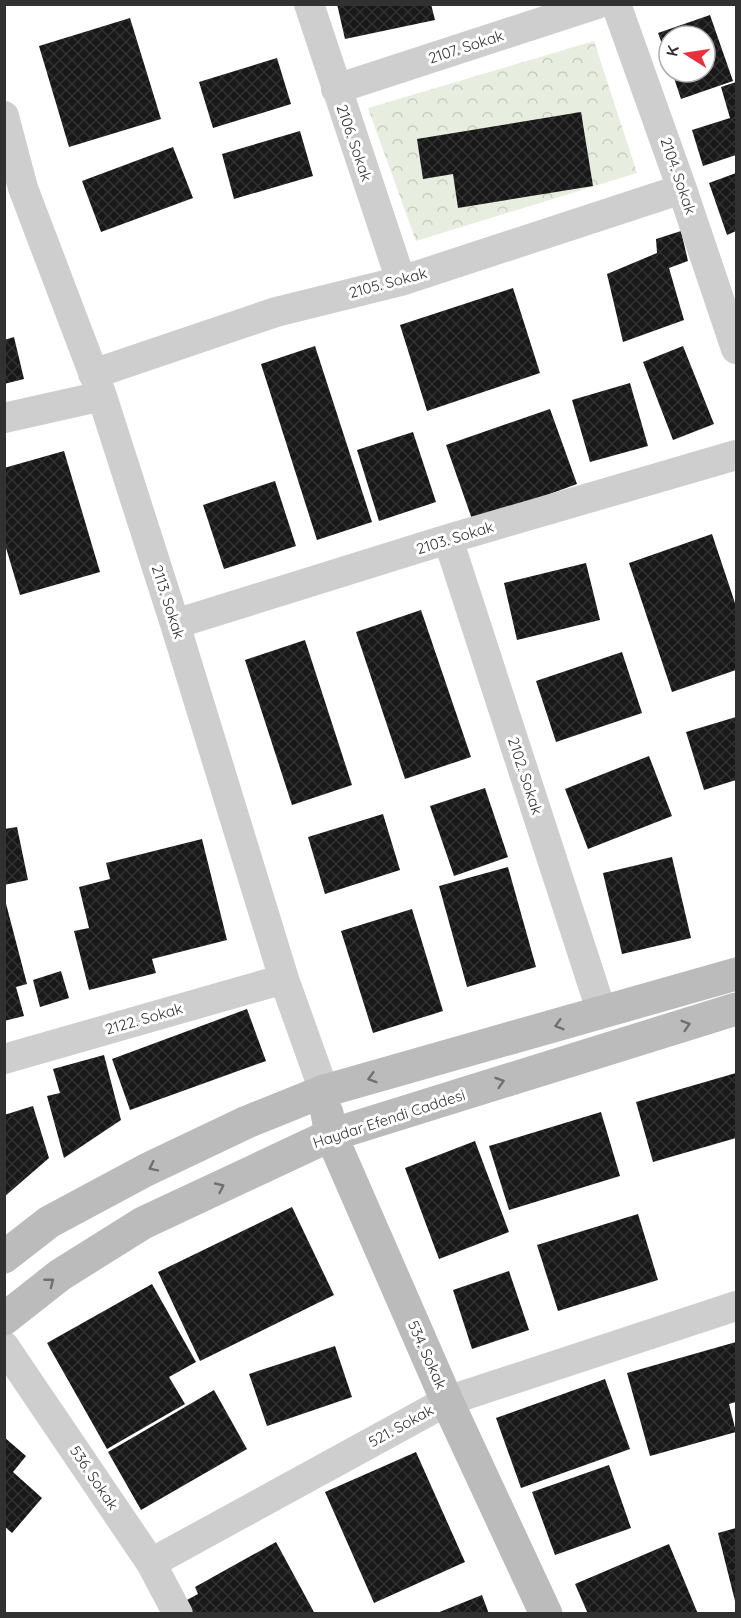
<svg xmlns="http://www.w3.org/2000/svg" width="741" height="1618" font-family="Quicksand,sans-serif">
<style>
.park{fill:url(#park-crowns)}
.building{fill:url(#building-cross-hatch)}
.lines{fill:none;stroke-linecap:round;stroke-linejoin:round}
.street{stroke:#cecece;stroke-width:30}
.secondary{stroke:#bbb;stroke-width:33}
.oneway{stroke:#6f6f6f}
.labels{text-anchor:middle;stroke-width:6;stroke-linejoin:round;paint-order:stroke}
.street-label{font-size:15px;fill:#313131;stroke:#fff}
</style>
<defs>
<pattern id="park-crowns" width="20" height="18" patternUnits="userSpaceOnUse" patternTransform="scale(1.5)"><rect width="20" height="18" fill="#e7eedf"/><path d="M2 6a3 3 0 1 1 6 0M12 15a3 3 0 1 1 6 0" fill="none" stroke="#c7cdc0"/></pattern>
<pattern id="building-cross-hatch" width="8" height="8" patternUnits="userSpaceOnUse" patternTransform="scale(1.5)"><rect width="8" height="8" fill="#181818"/><path d="M0 0l8 8M0 8l8-8" fill="none" stroke="#313131"/></pattern>
</defs>
<rect width="100%" height="100%" fill="#fff"/>
<path class="park" d="M 594,41 L 637,173 L 416,241 L 368,108 Z"/>
<path class="building" d="M 337,4 L 431,4 L 435,20 L 345,39 Z
M 710,15 L 733,81 L 681,99 L 672,72 L 705,72 L 705,36 L 669,36 L 669,63 L 658,33 Z
M 130,18 L 161,119 L 69,147 L 39,46 Z
M 277,58 L 291,104 L 213,128 L 199,82 Z
M 736,82 L 736,155 L 703,166 L 692,130 L 730,118 L 721,87 Z
M 581,112 L 593,186 L 458,208 L 453,174 L 423,179 L 417,139 Z
M 300,131 L 313,176 L 234,199 L 222,154 Z
M 173,147 L 193,198 L 101,232 L 82,181 Z
M 736,173 L 736,231 L 727,235 L 709,183 Z
M 681,231 L 688,261 L 669,268 L 684,320 L 623,342 L 607,274 L 657,253 L 656,239 Z
M 513,288 L 540,373 L 427,411 L 400,325 Z
M 14,337 L 24,379 L 4,384 L 4,340 Z
M 315,346 L 372,522 L 317,540 L 261,364 Z
M 683,346 L 714,424 L 673,440 L 643,362 Z
M 630,383 L 648,446 L 590,462 L 572,400 Z
M 550,409 L 577,484 L 473,522 L 446,445 Z
M 413,432 L 436,502 L 379,521 L 357,450 Z
M 64,451 L 100,572 L 20,595 L 4,541 L 4,468 Z
M 275,481 L 296,546 L 224,569 L 203,505 Z
M 712,534 L 736,606 L 736,670 L 672,692 L 629,563 Z
M 586,563 L 600,620 L 517,640 L 504,583 Z
M 421,610 L 471,757 L 405,779 L 356,632 Z
M 305,640 L 352,785 L 292,805 L 245,660 Z
M 622,652 L 642,713 L 556,742 L 536,681 Z
M 736,717 L 736,780 L 704,790 L 686,732 Z
M 649,756 L 672,816 L 588,849 L 565,789 Z
M 485,788 L 508,857 L 454,876 L 430,806 Z
M 383,814 L 400,870 L 325,894 L 308,837 Z
M 17,827 L 28,880 L 4,885 L 4,829 Z
M 202,839 L 227,940 L 152,959 L 156,973 L 89,990 L 74,931 L 89,928 L 79,887 L 110,879 L 106,863 Z
M 672,857 L 691,938 L 622,954 L 603,873 Z
M 508,867 L 536,967 L 467,987 L 439,886 Z
M 4,896 L 27,984 L 16,987 L 24,1016 L 4,1021 Z
M 412,909 L 443,1011 L 373,1033 L 341,931 Z
M 61,971 L 69,998 L 40,1007 L 33,980 Z
M 247,1009 L 266,1061 L 130,1110 L 112,1059 Z
M 104,1055 L 121,1120 L 64,1158 L 47,1096 L 60,1093 L 53,1069 Z
M 736,1073 L 736,1138 L 653,1162 L 636,1102 Z
M 33,1106 L 49,1158 L 4,1197 L 4,1115 Z
M 601,1112 L 620,1176 L 509,1210 L 489,1146 Z
M 475,1141 L 509,1232 L 439,1259 L 405,1168 Z
M 292,1207 L 334,1295 L 200,1361 L 158,1272 Z
M 638,1214 L 658,1280 L 558,1311 L 537,1245 Z
M 509,1271 L 529,1330 L 472,1349 L 453,1290 Z
M 152,1284 L 196,1362 L 169,1377 L 185,1404 L 107,1449 L 47,1343 Z
M 736,1342 L 736,1402 L 729,1404 L 736,1432 L 650,1456 L 627,1373 Z
M 335,1346 L 352,1397 L 267,1426 L 249,1374 Z
M 605,1379 L 630,1449 L 521,1488 L 496,1418 Z
M 214,1390 L 247,1449 L 141,1510 L 108,1452 Z
M 4,1437 L 26,1456 L 13,1472 L 42,1498 L 12,1533 L 4,1526 Z
M 416,1452 L 465,1562 L 374,1603 L 325,1492 Z
M 609,1465 L 631,1528 L 555,1555 L 532,1492 Z
M 736,1528 L 736,1605 L 718,1533 Z
M 276,1542 L 315,1614 L 192,1614 L 185,1601 L 198,1594 L 195,1587 Z
M 669,1544 L 698,1614 L 588,1614 L 575,1584 Z
M 482,1595 L 489,1614 L 437,1614 L 437,1613 Z"/>
<g class="lines">
<path class="street" d="M 309,4 L 401,281
M 616,4 L 682,189 L 736,349
M 336,89 L 597,4
M 4,116 L 23,188 L 102,396 L 175,624 L 284,979 L 324,1091
M 93,374 L 276,312 L 401,281 L 682,189
M 4,418 L 102,396
M 448,539 L 602,1013
M 175,624 L 448,539 L 736,455
M 4,1059 L 284,979
M 4,1346 L 151,1563 L 178,1614
M 151,1563 L 447,1401 L 736,1306"/>
<path class="secondary" d="M 327,1113 L 331,1135 L 447,1401 L 546,1614
M 4,1257 L 49,1222 L 146,1170 L 247,1122 L 324,1091 L 736,974
M 4,1319 L 60,1275 L 143,1223 L 331,1135 L 736,1009"/>
</g>
<defs><path id="oneway-chevron" d="M-2-3.5L2.5 0L-2 3.5" fill="none" stroke-width="1.6" stroke-linecap="round" stroke-linejoin="round" transform="scale(1.5)"/></defs>
<g class="oneway">
<use href="#oneway-chevron" transform="translate(559 1025) rotate(164)"/>
<use href="#oneway-chevron" transform="translate(686 1025) rotate(-17)"/>
<use href="#oneway-chevron" transform="translate(372 1078) rotate(164)"/>
<use href="#oneway-chevron" transform="translate(500 1082) rotate(-17)"/>
<use href="#oneway-chevron" transform="translate(153 1167) rotate(154)"/>
<use href="#oneway-chevron" transform="translate(220 1187) rotate(-25)"/>
<use href="#oneway-chevron" transform="translate(50 1282) rotate(-38)"/>
</g>
<g class="labels">
<g class="street-label">
<text transform="translate(466 47) rotate(-18)" y="5">2107. Sokak</text>
<text transform="translate(354 143) rotate(71)" y="5">2106. Sokak</text>
<text transform="translate(678 176) rotate(71)" y="5">2104. Sokak</text>
<text transform="translate(388 283) rotate(-15)" y="5">2105. Sokak</text>
<text transform="translate(455 538) rotate(-17)" y="5">2103. Sokak</text>
<text transform="translate(168 602) rotate(72)" y="5">2113. Sokak</text>
<text transform="translate(525 776) rotate(72)" y="5">2102. Sokak</text>
<text transform="translate(144 1019) rotate(-16)" y="5">2122. Sokak</text>
<text transform="translate(389 1119) rotate(-18)" y="5">Haydar Efendi Caddesi</text>
<text transform="translate(427 1355) rotate(66)" y="5">534. Sokak</text>
<text transform="translate(401 1426) rotate(-29)" y="5">521. Sokak</text>
<text transform="translate(94 1478) rotate(56)" y="5">536. Sokak</text>
</g>
</g>
<rect width="741" height="1618" fill="none" stroke="#313131" stroke-width="12"/>
<g transform="translate(687 54) rotate(282)"><circle r="28" fill="#ffffff" stroke="#adadad" stroke-width="1.5"/>
<path d="M0-4.5L10 22L0 15L-10 22Z" fill="#ec2f3a"/>
<text y="-9" font-size="16" font-weight="bold" text-anchor="middle" fill="#313131">K</text>
</g>
</svg>
